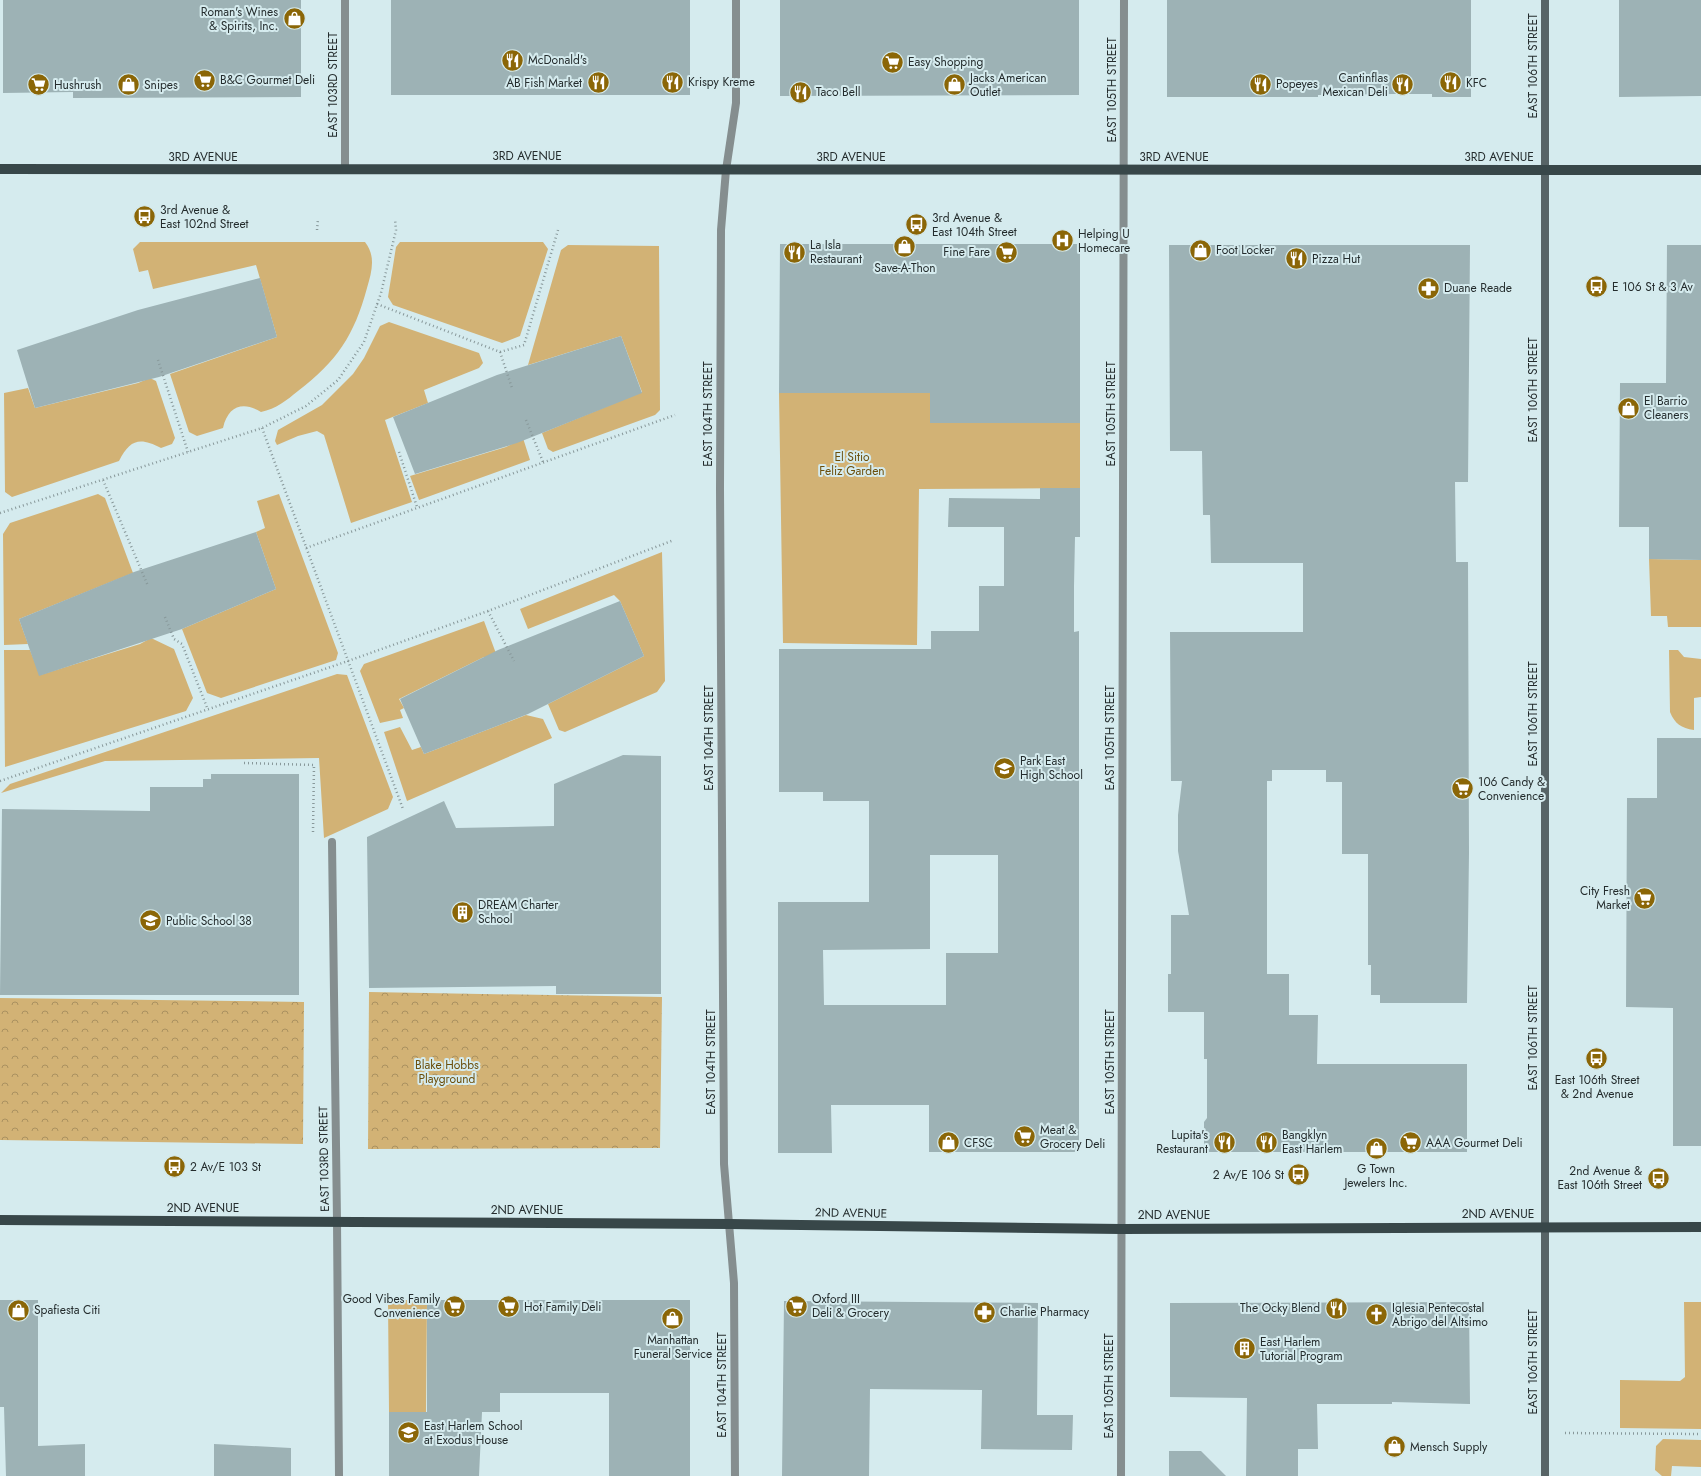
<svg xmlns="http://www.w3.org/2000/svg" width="1701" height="1476" font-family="Jost,sans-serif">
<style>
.green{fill:#d2b275}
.forest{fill:url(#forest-crowns)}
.building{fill:#9db2b5;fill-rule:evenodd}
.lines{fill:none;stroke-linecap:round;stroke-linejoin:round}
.path{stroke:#88989a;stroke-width:2.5;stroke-dasharray:1 3;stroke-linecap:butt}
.lane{stroke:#858e8f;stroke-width:8}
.street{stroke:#858e8f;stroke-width:8}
.secondary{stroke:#576466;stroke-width:8}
.primary{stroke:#384749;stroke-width:10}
.labels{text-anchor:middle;stroke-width:4;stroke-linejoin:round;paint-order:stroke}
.poi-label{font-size:12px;fill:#242c2d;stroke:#d5ebee;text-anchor:start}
.street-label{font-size:12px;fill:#242c2d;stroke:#d5ebee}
.park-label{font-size:12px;fill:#6b4e0b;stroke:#d5ebee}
</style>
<defs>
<pattern id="forest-crowns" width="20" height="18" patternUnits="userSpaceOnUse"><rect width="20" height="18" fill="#d2b275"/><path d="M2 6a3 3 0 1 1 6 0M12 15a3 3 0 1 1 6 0" fill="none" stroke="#aa9160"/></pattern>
</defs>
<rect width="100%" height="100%" fill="#d5ebee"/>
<path class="green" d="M 140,242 L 365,242 C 376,256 372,271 367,288 C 354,336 337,361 298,391 C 287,400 276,409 261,412 C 243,401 228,406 223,428 L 197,436 L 189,432 L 170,374 L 277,337 L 256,265 L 153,289 L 148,270 L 139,272 L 133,249 Z
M 400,242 L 543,242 L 548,249 L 520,336 L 502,343 L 393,305 L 388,297 L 396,247 Z
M 568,245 L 659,246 L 660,410 L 655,415 L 553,452 L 548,449 L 542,433 L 642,392 L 621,336 L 528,365 L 561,250 Z
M 389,322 L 479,353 L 483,363 L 479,368 L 424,390 L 428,403 L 385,420 L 412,502 L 351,523 L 324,435 L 317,431 L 298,436 L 277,445 L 275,441 L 278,430 L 322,405 L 353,374 L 364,358 L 380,326 Z
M 150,378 L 156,381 L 175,438 L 172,444 L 161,448 C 140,437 130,439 119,461 L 12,497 L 5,492 L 4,393 L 28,388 L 35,408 L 138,383 Z
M 779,393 L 930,393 L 931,423 L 1080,423 L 1080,488 L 919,489 L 917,645 L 783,643 Z
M 523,438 L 530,460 L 419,500 L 410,476 L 506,447 Z
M 98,494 L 105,498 L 133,573 L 19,619 L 28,644 L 4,645 L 3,534 L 10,523 Z
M 279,494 L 338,653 L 336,660 L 221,698 L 207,693 L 182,629 L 276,589 L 256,532 L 265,528 L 257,501 Z
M 662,552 L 665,681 L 657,692 L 565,732 L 559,730 L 548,704 L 644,656 L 620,601 L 614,595 L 528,629 L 520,609 Z
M 1649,559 L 1701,560 L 1701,627 L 1668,627 L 1667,616 L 1651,616 Z
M 484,621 L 501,667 L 484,657 L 399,699 L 404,708 L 400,710 L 403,718 L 380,723 L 360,671 L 364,664 Z
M 151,638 L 174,649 L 193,698 L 186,711 L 5,767 L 4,650 L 30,650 L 40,675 L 140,644 Z
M 1669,650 L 1678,650 L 1684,657 L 1701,659 L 1701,697 L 1694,698 L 1694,730 C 1681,728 1675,724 1670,712 Z
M 337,674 L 347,675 L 393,797 L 388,809 L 324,838 L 319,758 L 105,761 L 1,793 L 10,784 Z
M 526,715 L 543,719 L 552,738 L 407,801 L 384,732 L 400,727 L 412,750 L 421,747 L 424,754 Z
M 388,1300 L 427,1300 L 426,1412 L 389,1412 Z
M 1684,1302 L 1701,1302 L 1701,1429 L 1620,1428 L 1620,1380 L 1680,1381 L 1685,1377 Z
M 1663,1439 L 1701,1440 L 1701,1467 L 1672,1466 L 1671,1476 L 1662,1476 L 1655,1470 L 1656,1446 Z"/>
<path class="forest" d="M 369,992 L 662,997 L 660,1148 L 368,1149 Z
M 0,998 L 304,1002 L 303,1144 L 0,1140 Z"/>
<path class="building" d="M 3,0 L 301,0 L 301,97 L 73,98 L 73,92 L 3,93 Z
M 391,0 L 690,0 L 690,95 L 391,95 Z
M 780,0 L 1079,0 L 1079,95 L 780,96 Z
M 1167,0 L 1471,0 L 1471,97 L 1432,97 L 1432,94 L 1394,94 L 1318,95 L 1318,97 L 1167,97 Z
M 1619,0 L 1701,0 L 1701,96 L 1619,97 Z
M 780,244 L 1080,244 L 1080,423 L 930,423 L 930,393 L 779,393 Z
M 1169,245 L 1470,245 L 1468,482 L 1455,482 L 1456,562 L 1468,562 L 1469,853 L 1467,1003 L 1380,1003 L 1380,995 L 1371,995 L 1371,965 L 1368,965 L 1368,854 L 1342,854 L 1342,782 L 1326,782 L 1326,770 L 1272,770 L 1272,781 L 1267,781 L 1267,974 L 1289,974 L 1289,1015 L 1318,1015 L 1317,1064 L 1467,1064 L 1467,1152 L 1204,1152 L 1204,1122 L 1207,1118 L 1207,1059 L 1204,1059 L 1204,1012 L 1168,1012 L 1168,974 L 1171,974 L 1171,915 L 1189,915 L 1178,851 L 1178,815 L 1182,781 L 1171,781 L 1170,632 L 1303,632 L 1303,563 L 1211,563 L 1210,515 L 1203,515 L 1202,451 L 1170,451 Z
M 1667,245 L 1701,245 L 1701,560 L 1649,559 L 1649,527 L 1619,527 L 1620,383 L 1666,383 Z
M 260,278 L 277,337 L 159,377 L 35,408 L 17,350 L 138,310 Z
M 621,336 L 642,393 L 517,443 L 415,474 L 393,417 L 497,375 Z
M 1040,488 L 1080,488 L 1080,537 L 1075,537 L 1074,586 L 1074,632 L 1079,631 L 1079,1152 L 929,1152 L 929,1105 L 831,1105 L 832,1153 L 778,1153 L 778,902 L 869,902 L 869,801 L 823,801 L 823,792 L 779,792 L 779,649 L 931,649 L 931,631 L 979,631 L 979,586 L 1004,586 L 1004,527 L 948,527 L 949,498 L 1040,499 ZM 930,855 L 998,855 L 998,953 L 946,953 L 946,1005 L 824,1005 L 823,950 L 930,949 Z
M 256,532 L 276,589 L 182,629 L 39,676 L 19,619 L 134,572 Z
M 620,601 L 644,656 L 528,714 L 424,754 L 400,699 L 498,650 Z
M 1657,738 L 1701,738 L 1701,1146 L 1673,1146 L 1673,1008 L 1626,1007 L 1627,798 L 1657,798 Z
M 623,755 L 661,756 L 661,994 L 556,994 L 556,986 L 369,988 L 367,837 L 444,801 L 456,828 L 554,826 L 554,784 Z
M 211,774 L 299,774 L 299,995 L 0,995 L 2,809 L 150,811 L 150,787 L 203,787 L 203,779 L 211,779 Z
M 0,1300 L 38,1300 L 38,1446 L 85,1444 L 85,1476 L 6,1476 L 4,1407 L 0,1407 Z
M 427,1300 L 690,1300 L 690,1476 L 609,1476 L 609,1393 L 500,1393 L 500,1412 L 482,1412 L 479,1476 L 389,1476 L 389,1412 L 427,1412 Z
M 784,1301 L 1038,1303 L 1037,1415 L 1073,1415 L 1072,1450 L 981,1449 L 982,1390 L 870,1389 L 869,1476 L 782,1476 Z
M 1469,1302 L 1470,1404 L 1392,1402 L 1392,1404 L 1317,1404 L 1318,1449 L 1298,1449 L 1298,1476 L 1246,1476 L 1247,1398 L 1170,1397 L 1170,1303 Z
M 214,1444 L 291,1448 L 291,1476 L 214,1476 Z
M 1169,1451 L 1201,1451 L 1226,1476 L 1169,1476 Z"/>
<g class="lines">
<path class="path" d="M 317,230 L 318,219
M 377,304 L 500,352 L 512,388
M 500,352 L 524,345 L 558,230
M 158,360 L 188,452
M 526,420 L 543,462
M 262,428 L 403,809
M 399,452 L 417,507
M 103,480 L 148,586
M 0,513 L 262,428 L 306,406 L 338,380 L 364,342 L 381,293 L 396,230 L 395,219
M 306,548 L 675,415
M 488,611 L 514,661
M 165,617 L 174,639 L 182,644 L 208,710
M 244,763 L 314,765 L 313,832
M 0,781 L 348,661 L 488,611 L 674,540
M 1565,1433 L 1701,1434"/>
<path class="lane" d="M 332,842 L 337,1221"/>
<path class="street" d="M 345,169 L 345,0
M 337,1221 L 339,1476
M 735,1476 L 734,1283 L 724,1164 L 720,489 L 721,230 L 726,170 L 736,103 L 736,0
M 1121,1476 L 1124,0"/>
<path class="secondary" d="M 1545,1476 L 1545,0"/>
<path class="primary" d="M 0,169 L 1701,170
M 0,1220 L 730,1224 L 1121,1229 L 1701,1227"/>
</g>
<defs>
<symbol id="shop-disc" viewBox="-11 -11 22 22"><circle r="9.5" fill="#8b6607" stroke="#d5ebee"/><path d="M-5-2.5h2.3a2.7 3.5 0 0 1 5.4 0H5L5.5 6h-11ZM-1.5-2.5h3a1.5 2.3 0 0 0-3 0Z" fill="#fff"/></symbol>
<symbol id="restaurant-disc" viewBox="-11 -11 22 22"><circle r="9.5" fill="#8b6607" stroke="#d5ebee"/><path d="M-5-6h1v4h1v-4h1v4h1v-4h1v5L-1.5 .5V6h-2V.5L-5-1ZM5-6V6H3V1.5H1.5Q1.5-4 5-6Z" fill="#fff"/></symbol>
<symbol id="supermarket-disc" viewBox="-11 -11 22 22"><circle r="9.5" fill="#8b6607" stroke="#d5ebee"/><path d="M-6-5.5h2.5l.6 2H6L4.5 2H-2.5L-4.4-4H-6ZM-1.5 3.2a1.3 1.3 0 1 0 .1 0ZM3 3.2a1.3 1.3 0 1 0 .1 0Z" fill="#fff"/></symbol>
<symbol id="bus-disc" viewBox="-11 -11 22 22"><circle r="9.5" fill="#8b6607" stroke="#d5ebee"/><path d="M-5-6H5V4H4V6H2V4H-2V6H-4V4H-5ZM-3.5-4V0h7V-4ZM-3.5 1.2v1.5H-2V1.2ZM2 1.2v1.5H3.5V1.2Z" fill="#fff"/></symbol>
<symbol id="hospital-disc" viewBox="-11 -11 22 22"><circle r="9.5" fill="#8b6607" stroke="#d5ebee"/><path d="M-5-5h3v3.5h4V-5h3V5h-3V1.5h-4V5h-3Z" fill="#fff"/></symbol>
<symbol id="pharmacy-disc" viewBox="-11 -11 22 22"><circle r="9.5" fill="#8b6607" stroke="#d5ebee"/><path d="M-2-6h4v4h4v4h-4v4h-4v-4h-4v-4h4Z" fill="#fff"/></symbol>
<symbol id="school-disc" viewBox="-11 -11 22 22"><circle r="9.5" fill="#8b6607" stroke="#d5ebee"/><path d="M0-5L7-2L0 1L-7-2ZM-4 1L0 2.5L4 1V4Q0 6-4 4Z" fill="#fff"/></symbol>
<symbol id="building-disc" viewBox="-11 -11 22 22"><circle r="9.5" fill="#8b6607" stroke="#d5ebee"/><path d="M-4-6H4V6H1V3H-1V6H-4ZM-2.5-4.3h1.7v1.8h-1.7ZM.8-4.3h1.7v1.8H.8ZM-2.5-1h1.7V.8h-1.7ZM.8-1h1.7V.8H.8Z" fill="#fff"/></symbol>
<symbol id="church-disc" viewBox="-11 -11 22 22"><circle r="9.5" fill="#8b6607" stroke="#d5ebee"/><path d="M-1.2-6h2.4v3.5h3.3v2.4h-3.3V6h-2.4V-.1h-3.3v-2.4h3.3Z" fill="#fff"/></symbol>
</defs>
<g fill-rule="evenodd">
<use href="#shop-disc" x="282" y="6" width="25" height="25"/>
<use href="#restaurant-disc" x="500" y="48" width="25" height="25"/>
<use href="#supermarket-disc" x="880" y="50" width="25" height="25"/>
<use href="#supermarket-disc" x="192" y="68" width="25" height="25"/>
<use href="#restaurant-disc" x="660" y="70" width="25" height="25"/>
<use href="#restaurant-disc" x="586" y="70" width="25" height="25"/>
<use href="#restaurant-disc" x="1438" y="70" width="25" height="25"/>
<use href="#restaurant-disc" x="1248" y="72" width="25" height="25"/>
<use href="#supermarket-disc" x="26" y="72" width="25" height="25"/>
<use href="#shop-disc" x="116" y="72" width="25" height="25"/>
<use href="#shop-disc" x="942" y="72" width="25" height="25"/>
<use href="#restaurant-disc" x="1390" y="72" width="25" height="25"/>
<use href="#restaurant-disc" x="788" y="80" width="25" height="25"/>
<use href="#bus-disc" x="132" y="204" width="25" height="25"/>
<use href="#bus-disc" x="904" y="212" width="25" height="25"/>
<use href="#hospital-disc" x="1050" y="228" width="25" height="25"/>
<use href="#shop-disc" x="892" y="234" width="25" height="25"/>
<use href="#shop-disc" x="1188" y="238" width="25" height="25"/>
<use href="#restaurant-disc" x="782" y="240" width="25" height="25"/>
<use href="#supermarket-disc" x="994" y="240" width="25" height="25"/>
<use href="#restaurant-disc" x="1284" y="246" width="25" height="25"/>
<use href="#bus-disc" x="1584" y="274" width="25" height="25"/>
<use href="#pharmacy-disc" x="1416" y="276" width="25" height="25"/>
<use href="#shop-disc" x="1616" y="396" width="25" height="25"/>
<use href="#school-disc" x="992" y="756" width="25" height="25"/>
<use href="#supermarket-disc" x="1450" y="776" width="25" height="25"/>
<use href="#supermarket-disc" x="1632" y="886" width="25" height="25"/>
<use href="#building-disc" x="450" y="900" width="25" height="25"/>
<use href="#school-disc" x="138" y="908" width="25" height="25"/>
<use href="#bus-disc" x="1584" y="1046" width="25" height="25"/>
<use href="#supermarket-disc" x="1012" y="1124" width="25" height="25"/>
<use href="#restaurant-disc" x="1212" y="1130" width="25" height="25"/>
<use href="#restaurant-disc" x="1254" y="1130" width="25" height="25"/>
<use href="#shop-disc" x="936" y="1130" width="25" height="25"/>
<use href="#supermarket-disc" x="1398" y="1130" width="25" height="25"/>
<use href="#shop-disc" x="1364" y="1136" width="25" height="25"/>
<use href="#bus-disc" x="162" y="1154" width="25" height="25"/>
<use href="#bus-disc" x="1286" y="1162" width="25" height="25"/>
<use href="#bus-disc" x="1646" y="1166" width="25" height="25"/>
<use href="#supermarket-disc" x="442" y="1294" width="25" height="25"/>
<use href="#supermarket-disc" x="784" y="1294" width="25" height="25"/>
<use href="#supermarket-disc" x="496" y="1294" width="25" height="25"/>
<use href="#restaurant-disc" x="1324" y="1296" width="25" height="25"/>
<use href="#shop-disc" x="6" y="1298" width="25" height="25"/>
<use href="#pharmacy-disc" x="972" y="1300" width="25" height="25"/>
<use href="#church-disc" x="1364" y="1302" width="25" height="25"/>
<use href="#shop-disc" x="660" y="1306" width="25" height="25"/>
<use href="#building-disc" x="1232" y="1336" width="25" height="25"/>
<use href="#school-disc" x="396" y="1420" width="25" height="25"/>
<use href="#shop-disc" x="1382" y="1434" width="25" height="25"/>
</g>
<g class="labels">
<g class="poi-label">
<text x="278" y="16" text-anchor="end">Roman's Wines<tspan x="278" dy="14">&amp; Spirits, Inc.</tspan></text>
<text x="528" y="64">McDonald's</text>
<text x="908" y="66">Easy Shopping</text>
<text x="970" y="82">Jacks American<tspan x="970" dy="14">Outlet</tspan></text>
<text x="1388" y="82" text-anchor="end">Cantinflas<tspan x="1388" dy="14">Mexican Deli</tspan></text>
<text x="220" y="84">B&amp;C Gourmet Deli</text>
<text x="688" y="86">Krispy Kreme</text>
<text x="582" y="87" text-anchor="end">AB Fish Market</text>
<text x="1466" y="87">KFC</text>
<text x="1276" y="88">Popeyes</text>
<text x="54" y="89">Hushrush</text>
<text x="144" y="89">Snipes</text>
<text x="816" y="96">Taco Bell</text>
<text x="160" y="214">3rd Avenue &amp;<tspan x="160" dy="14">East 102nd Street</tspan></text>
<text x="932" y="222">3rd Avenue &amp;<tspan x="932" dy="14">East 104th Street</tspan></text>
<text x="1078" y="238">Helping U<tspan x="1078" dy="14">Homecare</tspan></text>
<text x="810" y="249">La Isla<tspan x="810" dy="14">Restaurant</tspan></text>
<text x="1216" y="254">Foot Locker</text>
<text x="990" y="256" text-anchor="end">Fine Fare</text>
<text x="1312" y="263">Pizza Hut</text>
<text x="905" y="272" text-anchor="middle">Save-A-Thon</text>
<text x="1612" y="291">E 106 St &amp; 3 Av</text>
<text x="1444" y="292">Duane Reade</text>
<text x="1644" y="405">El Barrio<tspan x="1644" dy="14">Cleaners</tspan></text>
<text x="1020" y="765">Park East<tspan x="1020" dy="14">High School</tspan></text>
<text x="1478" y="786">106 Candy &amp;<tspan x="1478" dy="14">Convenience</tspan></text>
<text x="1630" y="895" text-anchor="end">City Fresh<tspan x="1630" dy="14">Market</tspan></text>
<text x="478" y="909">DREAM Charter<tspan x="478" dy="14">School</tspan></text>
<text x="166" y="925">Public School 38</text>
<text x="1597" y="1084" text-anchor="middle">East 106th Street<tspan x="1597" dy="14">&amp; 2nd Avenue</tspan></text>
<text x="1040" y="1134">Meat &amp;<tspan x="1040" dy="14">Grocery Deli</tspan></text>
<text x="1208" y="1139" text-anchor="end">Lupita's<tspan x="1208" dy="14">Restaurant</tspan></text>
<text x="1282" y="1139">Bangklyn<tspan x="1282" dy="14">East Harlem</tspan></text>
<text x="964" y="1147">CFSC</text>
<text x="1426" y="1147">AAA Gourmet Deli</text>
<text x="190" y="1171">2 Av/E 103 St</text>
<text x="1376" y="1173" text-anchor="middle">G Town<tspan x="1376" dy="14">Jewelers Inc.</tspan></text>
<text x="1642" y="1175" text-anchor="end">2nd Avenue &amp;<tspan x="1642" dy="14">East 106th Street</tspan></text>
<text x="1284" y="1179" text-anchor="end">2 Av/E 106 St</text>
<text x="440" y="1303" text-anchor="end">Good Vibes Family<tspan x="440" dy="14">Convenience</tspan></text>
<text x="812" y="1303">Oxford III<tspan x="812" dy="14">Deli &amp; Grocery</tspan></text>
<text x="524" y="1311">Hot Family Deli</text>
<text x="1320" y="1312" text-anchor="end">The Ocky Blend</text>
<text x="1392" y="1312">Iglesia Pentecostal<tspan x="1392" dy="14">Abrigo del Altsimo</tspan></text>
<text x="34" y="1314">Spafiesta Citi</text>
<text x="1000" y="1316">Charlie Pharmacy</text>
<text x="673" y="1344" text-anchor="middle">Manhattan<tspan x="673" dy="14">Funeral Service</tspan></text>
<text x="1260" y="1346">East Harlem<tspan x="1260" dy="14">Tutorial Program</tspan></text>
<text x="424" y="1430">East Harlem School<tspan x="424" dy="14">at Exodus House</tspan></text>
<text x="1410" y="1451">Mensch Supply</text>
</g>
<g class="street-label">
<text transform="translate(1533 66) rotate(-90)" y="4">EAST 106TH STREET</text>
<text transform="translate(333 85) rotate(-90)" y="4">EAST 103RD STREET</text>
<text transform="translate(1112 90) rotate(-90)" y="4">EAST 105TH STREET</text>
<text x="527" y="160">3RD AVENUE</text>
<text x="203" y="161">3RD AVENUE</text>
<text x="851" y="161">3RD AVENUE</text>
<text x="1174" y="161">3RD AVENUE</text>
<text x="1499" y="161">3RD AVENUE</text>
<text transform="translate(1533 390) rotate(-90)" y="4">EAST 106TH STREET</text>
<text transform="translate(708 414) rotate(-90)" y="4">EAST 104TH STREET</text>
<text transform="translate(1111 414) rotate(-90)" y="4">EAST 105TH STREET</text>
<text transform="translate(1533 714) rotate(-90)" y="4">EAST 106TH STREET</text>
<text transform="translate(709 738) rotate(-90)" y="4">EAST 104TH STREET</text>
<text transform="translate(1110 738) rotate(-90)" y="4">EAST 105TH STREET</text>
<text transform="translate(1533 1038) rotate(-90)" y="4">EAST 106TH STREET</text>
<text transform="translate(711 1062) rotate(-90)" y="4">EAST 104TH STREET</text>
<text transform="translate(1110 1062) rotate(-90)" y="4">EAST 105TH STREET</text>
<text transform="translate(324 1159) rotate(-91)" y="4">EAST 103RD STREET</text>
<text x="203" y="1212">2ND AVENUE</text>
<text x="527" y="1214">2ND AVENUE</text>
<text transform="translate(851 1213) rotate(1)" y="4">2ND AVENUE</text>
<text x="1498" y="1218">2ND AVENUE</text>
<text x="1174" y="1219">2ND AVENUE</text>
<text transform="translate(1533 1362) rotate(-90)" y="4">EAST 106TH STREET</text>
<text transform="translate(722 1385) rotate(-90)" y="4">EAST 104TH STREET</text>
<text transform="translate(1109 1386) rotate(-90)" y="4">EAST 105TH STREET</text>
</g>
<g class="park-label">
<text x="852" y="461">El Sitio<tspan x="852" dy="14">Feliz Garden</tspan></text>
<text x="447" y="1069">Blake Hobbs<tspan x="447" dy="14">Playground</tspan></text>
</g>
</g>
</svg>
